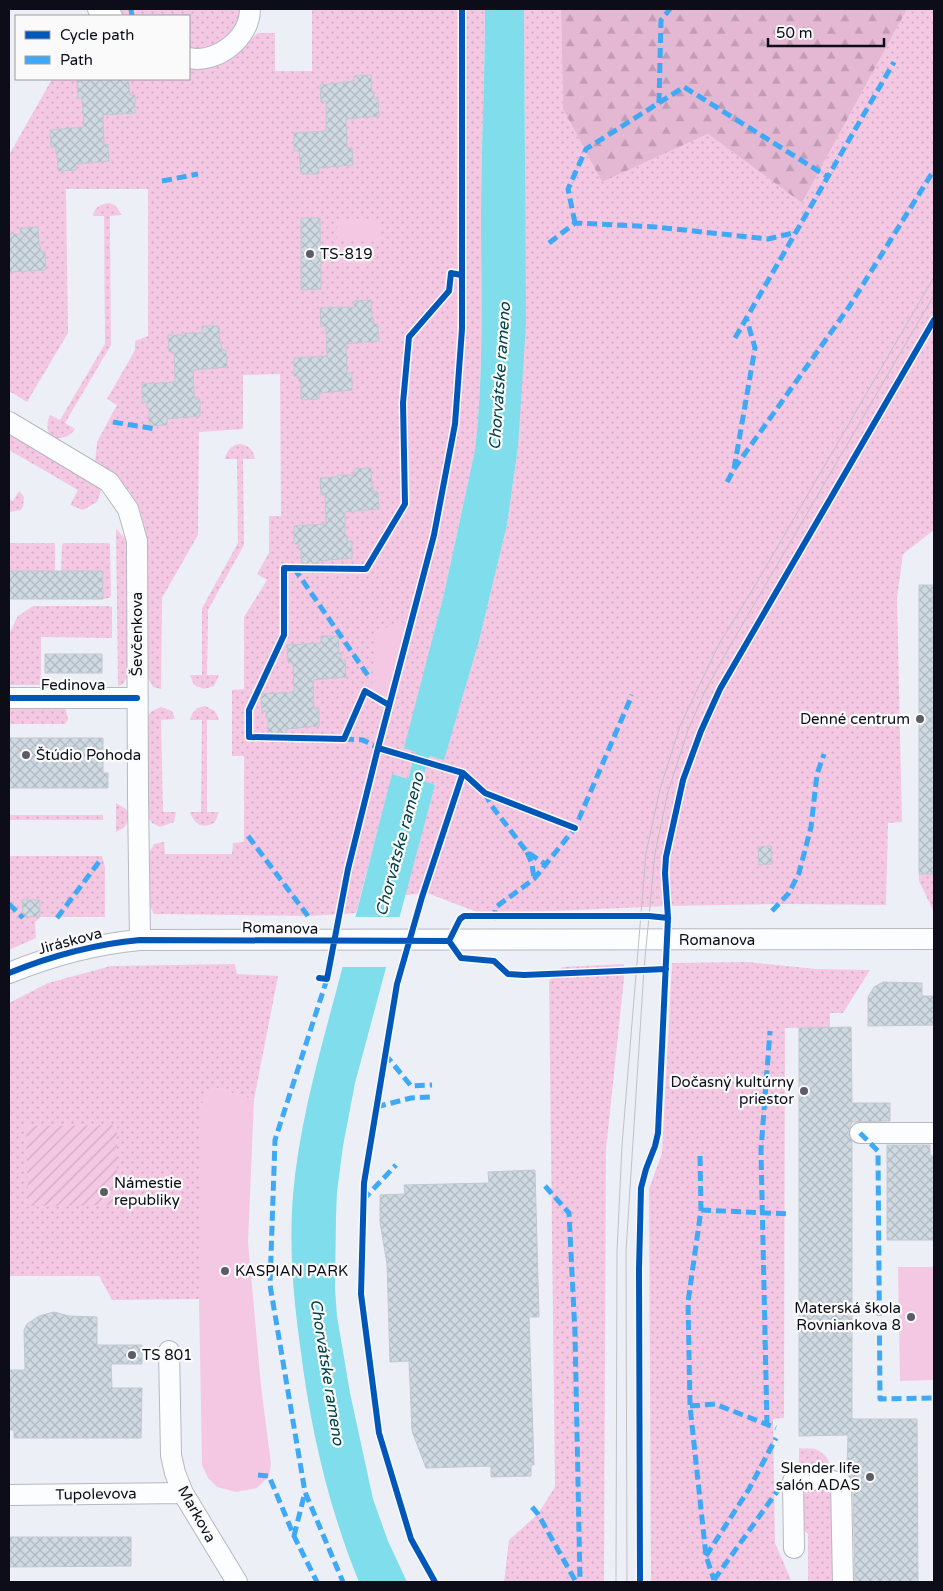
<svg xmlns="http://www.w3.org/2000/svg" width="943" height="1591" font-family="'Varela Round',sans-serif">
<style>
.grass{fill:url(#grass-dots)}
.forest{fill:url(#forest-firs)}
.park{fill:#f4c8e3}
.garden{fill:url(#garden-furrows)}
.water{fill:#7fddec}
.pier{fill:#edeff6}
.building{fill:url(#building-cross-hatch);stroke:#c2c8d0}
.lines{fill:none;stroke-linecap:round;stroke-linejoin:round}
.minor-casing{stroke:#b6b8c2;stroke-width:22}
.minor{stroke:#fcfdfe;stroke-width:20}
.tram{stroke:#c1c1c4;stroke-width:1}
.quiet{stroke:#3fa9f5;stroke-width:5;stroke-dasharray:10 5;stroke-linecap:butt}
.cycleway-casing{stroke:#fafafa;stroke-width:9}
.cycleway{stroke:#0057b8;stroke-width:6}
.poi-dot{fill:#5b5c66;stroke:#fafafa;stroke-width:2}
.labels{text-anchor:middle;stroke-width:4.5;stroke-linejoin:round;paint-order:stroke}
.poi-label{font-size:15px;fill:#0c0d19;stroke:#fafafa;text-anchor:start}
.street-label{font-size:15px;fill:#0c0d19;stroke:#fafafa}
.water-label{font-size:16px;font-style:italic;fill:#014148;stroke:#fafafa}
</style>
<defs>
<pattern id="grass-dots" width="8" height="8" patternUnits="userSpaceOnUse" patternTransform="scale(1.25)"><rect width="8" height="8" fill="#f4c8e3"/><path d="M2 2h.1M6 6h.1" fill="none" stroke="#d0abc2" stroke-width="1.8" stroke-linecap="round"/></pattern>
<pattern id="forest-firs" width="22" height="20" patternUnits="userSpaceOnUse" patternTransform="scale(1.25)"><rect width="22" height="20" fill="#e4b7d3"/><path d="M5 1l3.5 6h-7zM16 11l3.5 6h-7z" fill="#c29cb5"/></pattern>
<pattern id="garden-furrows" width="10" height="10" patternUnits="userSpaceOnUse" patternTransform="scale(1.25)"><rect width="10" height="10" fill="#f4c8e3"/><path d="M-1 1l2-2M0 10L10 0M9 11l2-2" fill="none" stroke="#d0abc2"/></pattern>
<pattern id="building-cross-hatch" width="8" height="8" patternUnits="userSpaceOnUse" patternTransform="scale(1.25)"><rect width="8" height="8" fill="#cfd9e2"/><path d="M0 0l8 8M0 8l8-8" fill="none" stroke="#b1b9c1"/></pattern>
</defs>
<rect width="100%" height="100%" fill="#edeff6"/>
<path class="grass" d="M 110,9 L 243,9 L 231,36 L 217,47 L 189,52 L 189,16 L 123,16 Z
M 312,9 L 485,9 C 485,79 481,148 481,218 C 481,295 484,373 475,450 L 444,594 L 405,748 L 415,752 L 408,779 L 392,775 L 356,913 L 310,916 L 154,914 L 148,902 L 147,856 L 154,844 L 164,842 L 165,854 L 232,854 L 233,843 L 244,842 L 244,756 L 232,756 L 232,690 L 244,689 L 244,617 L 267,580 L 257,574 L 269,553 L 269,516 L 281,516 L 280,374 L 243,375 L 243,429 L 199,432 L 198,535 L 162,598 L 161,689 L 153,687 L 146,674 L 146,535 L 140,510 L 130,492 L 117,476 L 95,463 L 97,442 L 117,405 L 107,399 L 135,350 L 135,341 L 148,336 L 148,189 L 66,189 L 68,333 L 27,402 L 9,391 L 9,155 L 52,79 L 189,79 L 189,66 L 242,46 L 258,33 L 275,33 L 275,71 L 312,71 Z
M 524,9 L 561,9 L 563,109 L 602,182 L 708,134 L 802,203 L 907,9 L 934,9 L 934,530 L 903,554 L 897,598 L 902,822 L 888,823 L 886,905 L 783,904 L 669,906 L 482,914 L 427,893 L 405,895 L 435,785 L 422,781 L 430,756 L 444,759 L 479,641 L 507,525 L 518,447 L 525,271 Z
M 109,203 L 115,205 L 122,215 L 110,216 L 111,345 L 65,423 L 75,429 C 69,438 61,439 51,438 C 47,430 46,423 50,415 L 60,420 L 105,344 L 104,216 L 93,216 C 94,207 101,204 109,203 Z
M 9,431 L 99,486 L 101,491 L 97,502 L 83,510 L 70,505 L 78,490 L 9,450 Z
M 239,444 C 249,445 253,450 255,459 L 243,459 L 244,545 L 208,610 L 207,675 L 219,675 L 214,686 L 204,689 L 194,685 L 190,675 L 202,675 L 202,608 L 238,543 L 237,459 L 225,459 C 227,450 231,446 239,444 Z
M 19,491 L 24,497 L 23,507 L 21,510 L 9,512 L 9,499 L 13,501 Z
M 116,529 L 124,537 L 128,543 L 128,676 L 123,684 L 118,686 Z
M 9,543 L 54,543 L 55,545 L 55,571 L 9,571 Z
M 64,543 L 108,543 L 110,544 L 111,596 L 109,598 L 103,599 L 102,571 L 61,571 L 62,545 Z
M 33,606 L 109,606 L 112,607 L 112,638 L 41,637 L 41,685 L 9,685 L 10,632 L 18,616 Z
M 9,706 L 63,707 L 66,710 L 68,720 L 65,724 L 9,724 Z
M 205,706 L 215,711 L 219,720 L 207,720 L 207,812 L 219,812 L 215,822 C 204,830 194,825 190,812 L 201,812 L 202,720 L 190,720 C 192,711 197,707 205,706 Z
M 161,707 L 172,711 L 175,719 L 161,720 L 163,812 L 176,812 L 174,822 L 160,827 L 152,823 L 147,815 L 145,719 L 152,711 Z
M 116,803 L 126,809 L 129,818 L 125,827 L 116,832 Z
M 9,815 L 103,815 L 103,820 L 9,820 Z
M 9,856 L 102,856 L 105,867 L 105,917 L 41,917 L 35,922 L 36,938 L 9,950 Z
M 919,874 L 934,874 L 934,912 L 919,881 Z
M 748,962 L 816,969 L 870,970 L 843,1013 L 830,1013 L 830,1027 L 785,1028 L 784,1418 L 773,1419 L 775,1543 L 791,1580 L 651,1582 L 649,1189 L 662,1153 L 672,963 Z
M 235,964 L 237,974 L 278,976 L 254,1100 L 214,1087 L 199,1108 L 199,1299 L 112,1300 L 99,1276 L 9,1276 L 9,1003 L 48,983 L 111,966 Z
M 624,964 L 624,978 L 606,1150 L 604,1582 L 504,1582 L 509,1540 L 538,1514 L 555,1487 L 549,981 L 562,967 Z
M 799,1448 C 804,1449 810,1448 815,1449 C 823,1452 836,1463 824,1470 C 817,1473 807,1473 799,1475 Z
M 803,1488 L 824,1489 L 834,1495 L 835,1582 L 808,1582 L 808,1534 L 799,1525 Z"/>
<path class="forest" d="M 561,9 L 907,9 L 802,203 L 708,134 L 602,182 L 563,109 Z"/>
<path class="park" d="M 337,219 L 379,219 L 379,240 L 337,240 Z
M 337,249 L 368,250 L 368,264 L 337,263 Z
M 398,622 L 402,622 L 406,627 L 388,696 L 382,697 L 374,692 L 372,688 L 375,637 L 379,632 Z
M 214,1087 L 254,1100 L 248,1242 L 261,1386 L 271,1464 L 269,1476 L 257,1488 L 236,1492 L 217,1487 L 208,1478 L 202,1465 L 199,1299 L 199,1108 Z
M 898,1267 L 934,1267 L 934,1380 L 900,1381 Z"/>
<path class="garden" d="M 117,1125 L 117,1205 L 28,1206 L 26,1126 Z"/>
<path class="water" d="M 485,9 L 524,9 L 526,324 L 518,447 L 507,525 L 479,641 L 444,760 L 430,756 L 422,780 L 435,785 L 355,1083 L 343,1146 L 337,1192 L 336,1217 L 335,1289 L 337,1316 L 350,1393 L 373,1499 L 388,1541 L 407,1582 L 359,1582 C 328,1506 310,1427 300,1345 C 293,1295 289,1246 293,1195 C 299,1126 318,1059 336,992 C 355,920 373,847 392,774 L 408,779 L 415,752 L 404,748 L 444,594 L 475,450 C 484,373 481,295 481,218 C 481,148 485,79 485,9 Z"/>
<path class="pier" d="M 353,917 L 402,917 L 389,967 L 340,967 Z"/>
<path class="building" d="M 371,75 L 372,92 L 374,92 L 374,99 L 378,99 L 379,116 L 346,119 L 347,148 L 352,148 L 353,165 L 319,168 L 319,174 L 301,174 L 299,151 L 294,151 L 294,133 L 326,131 L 326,101 L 321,102 L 320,85 L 354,81 L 354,76 Z
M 93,79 L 128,79 L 130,95 L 135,95 L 135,113 L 103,115 L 104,145 L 108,144 L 109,161 L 76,164 L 76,170 L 58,171 L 57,154 L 56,154 L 56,147 L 51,147 L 50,130 L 84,127 L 82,98 L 78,98 L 77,81 Z
M 301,218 L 320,218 L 321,289 L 301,290 Z
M 38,227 L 39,245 L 40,245 L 41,252 L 45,252 L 46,270 L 9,272 L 9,234 L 21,234 L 20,228 Z
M 371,300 L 372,318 L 373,317 L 374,324 L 378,324 L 379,341 L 346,344 L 347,373 L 352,373 L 352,390 L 319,393 L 319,399 L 301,400 L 301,382 L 299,382 L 299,376 L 294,376 L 294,358 L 327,356 L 326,326 L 321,327 L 320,308 L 354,307 L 354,301 Z
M 202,326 L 219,326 L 220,344 L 221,343 L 222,350 L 226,350 L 227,367 L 193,370 L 194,392 L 195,399 L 200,399 L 200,416 L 167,419 L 167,425 L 149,426 L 149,408 L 147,408 L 147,402 L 142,402 L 142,384 L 175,382 L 174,352 L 169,352 L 168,335 L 185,335 L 185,333 L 202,333 Z
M 371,468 L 372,486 L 373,486 L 373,492 L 378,492 L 379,509 L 345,512 L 345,535 L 347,535 L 347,541 L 352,541 L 352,558 L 318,561 L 318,567 L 301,568 L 301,550 L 299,550 L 299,544 L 294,544 L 294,526 L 326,524 L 325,495 L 321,495 L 320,478 L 337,477 L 337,475 L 354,475 L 354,469 Z
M 9,571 L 102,571 L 103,599 L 9,599 Z
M 919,585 L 934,585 L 934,874 L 919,874 Z
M 321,636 L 338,636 L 339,654 L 341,653 L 341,660 L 345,660 L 346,677 L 313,680 L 314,709 L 319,709 L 319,726 L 286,729 L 286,735 L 268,736 L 268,718 L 266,718 L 266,711 L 262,712 L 261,694 L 294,692 L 293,662 L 288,663 L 287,645 L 321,643 Z
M 45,654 L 102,654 L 102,673 L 45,673 Z
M 9,738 L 103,738 L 103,773 L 108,773 L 108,788 L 9,788 Z
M 771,846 L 772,864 L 759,865 L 758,847 Z
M 22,900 L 40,900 L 40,916 L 23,917 Z
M 883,982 L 922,983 L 922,996 L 934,996 L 934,1025 L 868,1026 L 868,997 L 874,987 Z
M 851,1027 L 852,1103 L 890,1103 L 890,1121 L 852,1122 L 848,1133 L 852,1141 L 852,1419 L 917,1419 L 918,1582 L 855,1582 L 853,1483 L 851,1477 L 847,1473 L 848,1435 L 799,1436 L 799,1028 Z
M 887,1145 L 930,1145 L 930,1156 L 934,1156 L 934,1240 L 887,1240 Z
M 535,1170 L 539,1317 L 529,1317 L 534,1465 L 531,1465 L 531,1476 L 491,1477 L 491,1466 L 426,1468 L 412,1431 L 409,1361 L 390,1362 L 387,1264 L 380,1222 L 380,1195 L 405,1194 L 404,1185 L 489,1183 L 488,1172 Z
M 54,1312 L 69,1316 L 97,1317 L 97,1345 L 142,1345 L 142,1364 L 111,1364 L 112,1388 L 142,1388 L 141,1438 L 14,1438 L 14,1430 L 9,1430 L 9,1370 L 25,1370 L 24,1330 L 27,1324 L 39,1316 Z
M 9,1537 L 131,1537 L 131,1566 L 9,1567 Z"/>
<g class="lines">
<defs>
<path id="minor" d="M 98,9 L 112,16
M 189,58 C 217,64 250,38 250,9
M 9,422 L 109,482 L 128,509 L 137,541 L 138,796 L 140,940
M 9,698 L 137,698
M 9,973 C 51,956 95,944 140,940 L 934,939
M 860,1133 L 934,1133
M 169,1351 L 171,1455 L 175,1473 L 183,1493 L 237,1582
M 9,1495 L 183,1493
M 794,1548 L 793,1481 L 824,1479 L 841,1483 L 843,1582"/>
</defs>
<use href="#minor" class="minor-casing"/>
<use href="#minor" class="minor"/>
<path class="tram" d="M 616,1582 L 617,1251 L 622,1145 L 646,853 L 660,789 L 680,726 L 719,644 L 753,589 L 934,277
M 627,1582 L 626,1251 L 644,969 L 655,853 L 668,792 L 688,730 L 705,691 L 730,646 L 934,295"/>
<path class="quiet" d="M 131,9 L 132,16
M 659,103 L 661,20 L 670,9
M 162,181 L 198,174
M 575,223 L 568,189 L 586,149 L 684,87 L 828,177
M 549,243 L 575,223 L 656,227 L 768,239 L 797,232
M 735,338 L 894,62
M 113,422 L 156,429
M 734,469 L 849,307 L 934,170
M 727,482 L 734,469 L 755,348 L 747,320
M 294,568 L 369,677
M 344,739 L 363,740 L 378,748
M 485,793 L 491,805 L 527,852 L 545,864
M 248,836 L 311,920
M 527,852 L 532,864 L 534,879
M 9,904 L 23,918
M 772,911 L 789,893 L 799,873 L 811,827 L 817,774 L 824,754
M 57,918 L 101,859
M 493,920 L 496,907 L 534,879 L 575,828 L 632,695
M 327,979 L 275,1140 L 270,1285 L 305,1492 L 343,1582
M 385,1054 L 411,1086 L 432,1085
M 376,1107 L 411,1098 L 432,1097
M 860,1133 L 878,1151 L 880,1399 L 932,1398 L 934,1400
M 700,1156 L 701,1210 L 688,1302 L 690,1406 L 706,1556 L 714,1580
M 545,1186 L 569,1213 L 575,1333 L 580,1582
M 363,1200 L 396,1165
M 701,1210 L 790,1214
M 690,1406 L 715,1404 L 776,1428
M 767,1425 L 761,1150 L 770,1031
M 258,1475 L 269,1476 L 294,1536 L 317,1582
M 532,1507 L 538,1514 L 576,1582
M 294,1536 L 305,1492
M 706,1556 L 749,1489 L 776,1438
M 714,1580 L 778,1490"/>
<defs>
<path id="cycleway" d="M 462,9 L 462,329 L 455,424 L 434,535 L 378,748 L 463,773 L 485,793 L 575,828
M 9,698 L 137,698
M 389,705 L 365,691 L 344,739 L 249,737 L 249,710 L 284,635 L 284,568 L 366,569 L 405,504 L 403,403 L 409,337 L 449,291 L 451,273 L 461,275
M 449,941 L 460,919 L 464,916 L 649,916 L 668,918
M 449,941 L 461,958 L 494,961 L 508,974 L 524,975 L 666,969
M 9,973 C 51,956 95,944 140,940 L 449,941
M 319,978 L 327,979 L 348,869 L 378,748
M 435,1582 L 411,1539 L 379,1433 L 361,1294 L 364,1183 L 397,984 L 422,897 L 463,773
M 640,1582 L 639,1269 L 641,1188 L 646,1169 L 655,1146 L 658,1133 L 668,918 L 665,873 L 666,857 L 683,780 L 701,731 L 720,689 L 934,320"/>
</defs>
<use href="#cycleway" class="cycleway-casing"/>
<use href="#cycleway" class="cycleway"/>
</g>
<g class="poi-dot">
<circle cx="310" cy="254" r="5"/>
<circle cx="920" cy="719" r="5"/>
<circle cx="26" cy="755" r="5"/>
<circle cx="804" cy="1091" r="5"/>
<circle cx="104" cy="1192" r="5"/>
<circle cx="225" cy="1271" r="5"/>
<circle cx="911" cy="1317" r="5"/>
<circle cx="132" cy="1355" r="5"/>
<circle cx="870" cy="1477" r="5"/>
</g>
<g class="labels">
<g class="poi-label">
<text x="320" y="259">TS-819</text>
<text x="910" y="724" text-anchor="end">Denné centrum</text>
<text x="36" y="760">Štúdio Pohoda</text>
<text x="794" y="1087" text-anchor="end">Dočasný kultúrny<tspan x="794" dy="17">priestor</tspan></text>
<text x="114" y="1188">Námestie<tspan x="114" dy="17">republiky</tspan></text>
<text x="235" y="1276">KASPIAN PARK</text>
<text x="901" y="1313" text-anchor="end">Materská škola<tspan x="901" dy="17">Rovniankova 8</tspan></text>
<text x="142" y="1360">TS 801</text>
<text x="860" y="1473" text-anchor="end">Slender life<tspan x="860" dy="17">salón ADAS</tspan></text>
</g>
<g class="street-label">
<text transform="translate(137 634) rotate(-90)" y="5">Ševčenkova</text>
<text x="73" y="690">Fedinova</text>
<text transform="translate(280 928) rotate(1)" y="5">Romanova</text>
<text x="717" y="945">Romanova</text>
<text transform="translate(70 941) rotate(-15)" y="5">Jiráskova</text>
<text transform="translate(96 1494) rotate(-1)" y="5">Tupolevova</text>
<text transform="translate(197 1514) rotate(61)" y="5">Markova</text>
</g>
<g class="water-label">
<text transform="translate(499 376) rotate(-86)" y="6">Chorvátske rameno</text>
<text transform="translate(399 844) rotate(-75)" y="6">Chorvátske rameno</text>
<text transform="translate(328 1372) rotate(81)" y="6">Chorvátske rameno</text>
</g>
</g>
<rect width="943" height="1591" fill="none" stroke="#0c0d19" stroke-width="20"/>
<rect x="15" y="15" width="175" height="65" fill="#fafafa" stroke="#9b9ba0"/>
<rect x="25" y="31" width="25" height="8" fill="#0057b8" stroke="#9b9ba0"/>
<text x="60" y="40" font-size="15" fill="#0c0d19">Cycle path</text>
<rect x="25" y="56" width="25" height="8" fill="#3fa9f5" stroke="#9b9ba0"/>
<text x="60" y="65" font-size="15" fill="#0c0d19">Path</text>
<path d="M768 38v8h116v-8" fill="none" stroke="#0c0d19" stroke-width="2.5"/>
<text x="776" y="38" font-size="15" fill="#0c0d19" stroke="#fafafa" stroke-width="4" paint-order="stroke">50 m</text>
</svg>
